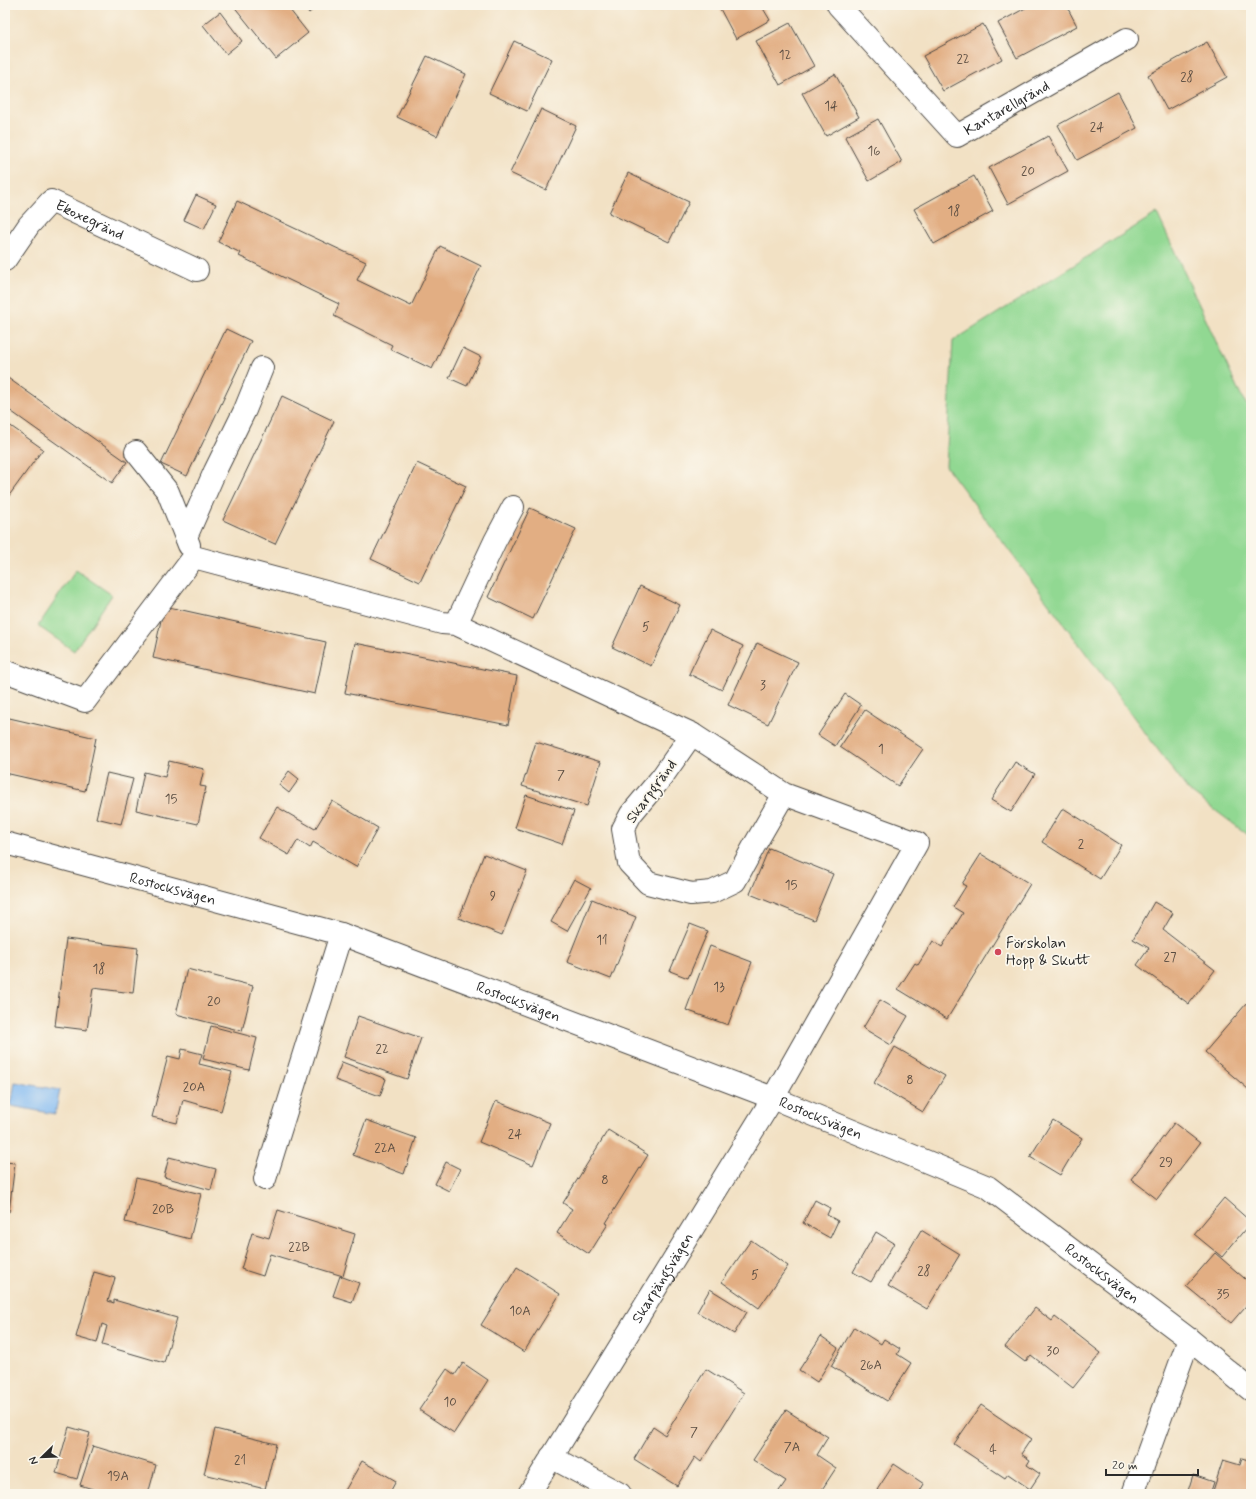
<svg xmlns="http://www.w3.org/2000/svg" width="1256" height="1499" font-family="Mynerve,sans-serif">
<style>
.green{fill:#91d892;stroke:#5e825e}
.water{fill:#82baf2;stroke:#56728e}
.building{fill:#e2ae83}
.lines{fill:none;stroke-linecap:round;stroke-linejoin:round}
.minor-casing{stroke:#494642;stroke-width:24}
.minor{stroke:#fff;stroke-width:22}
.poi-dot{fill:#d1495b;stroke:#fbf7ec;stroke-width:1.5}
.labels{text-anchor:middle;stroke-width:3.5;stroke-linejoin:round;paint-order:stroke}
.number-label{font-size:13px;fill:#594c41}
.street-label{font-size:15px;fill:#2b2b2b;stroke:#fbf7ec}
.poi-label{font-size:15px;fill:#2b2b2b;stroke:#fbf7ec;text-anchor:start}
</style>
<rect width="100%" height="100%" fill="#fbf7ec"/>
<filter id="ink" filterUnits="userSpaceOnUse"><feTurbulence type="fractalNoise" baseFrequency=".025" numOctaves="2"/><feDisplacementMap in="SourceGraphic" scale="8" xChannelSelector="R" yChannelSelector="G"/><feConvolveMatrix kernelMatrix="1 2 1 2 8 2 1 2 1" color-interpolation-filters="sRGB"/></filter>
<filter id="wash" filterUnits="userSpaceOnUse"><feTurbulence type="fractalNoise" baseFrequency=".012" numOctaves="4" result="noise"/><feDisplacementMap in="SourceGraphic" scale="16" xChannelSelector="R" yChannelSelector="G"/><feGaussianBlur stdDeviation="0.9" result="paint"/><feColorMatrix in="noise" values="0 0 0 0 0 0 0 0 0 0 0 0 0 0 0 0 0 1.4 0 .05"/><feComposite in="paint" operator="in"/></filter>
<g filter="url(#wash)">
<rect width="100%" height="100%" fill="#f2e1c4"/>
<path class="green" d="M 1157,213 L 1241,396 L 1251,411 L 1251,837 L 1188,790 L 946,466 L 953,341 Z
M 76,570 L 112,595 L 74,651 L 38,626 Z"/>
<path class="water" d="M 15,1082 L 60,1090 L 55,1114 L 11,1106 Z"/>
<g id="blocks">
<path class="building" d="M 233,5 L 286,5 L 308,33 L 276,59 Z
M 303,5 L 318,5 L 309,13 Z
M 718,5 L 761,5 L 770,20 L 736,39 Z
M 1031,5 L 1066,5 L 1077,26 L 1017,58 L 998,23 Z
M 220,12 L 242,41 L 226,54 L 203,25 Z
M 790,23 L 814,66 L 780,85 L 756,41 Z
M 983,24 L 1002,59 L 943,91 L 923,56 Z
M 514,41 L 552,59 L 527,111 L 489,93 Z
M 1207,42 L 1227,77 L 1167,110 L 1148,75 Z
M 427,56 L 466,74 L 437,136 L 397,117 Z
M 835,74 L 859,117 L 826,136 L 802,93 Z
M 1118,92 L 1137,128 L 1077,160 L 1058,125 Z
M 541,109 L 576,126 L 546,190 L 510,173 Z
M 878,119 L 902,162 L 869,181 L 845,137 Z
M 1048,136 L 1068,171 L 1008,204 L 989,168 Z
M 628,173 L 689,202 L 669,242 L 609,213 Z
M 974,176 L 993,211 L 934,244 L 914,209 Z
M 196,195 L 216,204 L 204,229 L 184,220 Z
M 237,201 L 366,262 L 357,280 L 411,306 L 440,246 L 481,266 L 432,369 L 390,349 L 392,345 L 334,316 L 339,304 L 239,256 L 241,253 L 218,242 Z
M 226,329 L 251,341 L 187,476 L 161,464 Z
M 463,348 L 481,357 L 467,386 L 449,378 Z
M 5,376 L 127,462 L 112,483 L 5,407 Z
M 282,396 L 334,421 L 275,544 L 223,520 Z
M 5,422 L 43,449 L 5,501 Z
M 417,463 L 466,486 L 420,582 L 371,559 Z
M 530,508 L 576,529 L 533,619 L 488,597 Z
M 640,586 L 680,605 L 651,666 L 612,647 Z
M 164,606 L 326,642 L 315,694 L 153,658 Z
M 710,630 L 743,646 L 722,690 L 689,674 Z
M 355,643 L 517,676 L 508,725 L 345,693 Z
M 757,643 L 798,662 L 768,724 L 728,705 Z
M 845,694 L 861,705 L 835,746 L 818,735 Z
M 865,710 L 923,749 L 898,786 L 840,747 Z
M 5,717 L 96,738 L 85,791 L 5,773 Z
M 536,742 L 601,762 L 587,806 L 522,786 Z
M 169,761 L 204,769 L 200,786 L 206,787 L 198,824 L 136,810 L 144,772 L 165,777 Z
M 1015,762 L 1035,774 L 1011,812 L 991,800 Z
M 289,771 L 299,779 L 289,793 L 279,785 Z
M 107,773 L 133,779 L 121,824 L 96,818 Z
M 526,795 L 574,811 L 562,844 L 515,828 Z
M 332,801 L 378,828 L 356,867 L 313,842 L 310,848 L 298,840 L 289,855 L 259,838 L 277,807 L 315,829 Z
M 1063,808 L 1121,845 L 1100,879 L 1042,842 Z
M 769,848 L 833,874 L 814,920 L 750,894 Z
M 484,854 L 527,871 L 502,935 L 459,918 Z
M 981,854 L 1030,884 L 947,1019 L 898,989 L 915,963 L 918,965 L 933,941 L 942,947 L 963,913 L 953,907 L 966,886 L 962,884 Z
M 574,879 L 591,888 L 567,931 L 551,922 Z
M 592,899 L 636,917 L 611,979 L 567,962 Z
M 1154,902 L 1173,913 L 1163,930 L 1215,970 L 1189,1004 L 1137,965 L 1149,948 L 1133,939 Z
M 690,924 L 708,931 L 688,978 L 670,971 Z
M 66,939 L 138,948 L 133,993 L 93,988 L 87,1030 L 55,1026 Z
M 710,946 L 752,962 L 728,1025 L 686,1010 Z
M 187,969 L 253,986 L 242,1031 L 176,1014 Z
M 880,1000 L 908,1016 L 891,1045 L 863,1028 Z
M 1246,1004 L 1251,1008 L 1251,1085 L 1248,1089 L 1205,1052 Z
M 358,1016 L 421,1038 L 407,1079 L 344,1057 Z
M 211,1026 L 257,1038 L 249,1070 L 203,1059 Z
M 895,1047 L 945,1076 L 923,1112 L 874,1083 Z
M 182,1049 L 202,1054 L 199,1064 L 232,1072 L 221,1111 L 183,1100 L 177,1123 L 152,1117 L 168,1056 L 180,1059 Z
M 342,1062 L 386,1079 L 380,1096 L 335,1080 Z
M 496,1101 L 550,1123 L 533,1165 L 479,1142 Z
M 366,1120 L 416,1138 L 404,1174 L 353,1155 Z
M 1053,1120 L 1082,1138 L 1060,1175 L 1030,1157 Z
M 1174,1123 L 1200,1143 L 1157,1199 L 1131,1179 Z
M 608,1130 L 648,1155 L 606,1223 L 608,1224 L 589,1254 L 557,1233 L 572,1209 L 563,1203 Z
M 169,1157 L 216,1169 L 211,1190 L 164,1177 Z
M 5,1162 L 15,1163 L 9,1212 L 5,1211 Z
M 446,1162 L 460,1169 L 449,1191 L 435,1184 Z
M 136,1178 L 201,1194 L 190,1239 L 125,1222 Z
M 1224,1198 L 1251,1222 L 1222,1257 L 1194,1234 Z
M 815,1200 L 830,1208 L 827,1215 L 838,1221 L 830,1238 L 803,1223 Z
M 278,1210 L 355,1234 L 343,1276 L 270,1254 L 263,1276 L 241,1269 L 252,1233 L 269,1238 Z
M 921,1230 L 960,1254 L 927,1309 L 888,1286 Z
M 876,1232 L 894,1243 L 871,1282 L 853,1272 Z
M 751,1240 L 788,1266 L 759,1308 L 722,1282 Z
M 1215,1253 L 1251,1284 L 1251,1300 L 1231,1323 L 1186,1286 Z
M 517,1267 L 560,1294 L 524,1352 L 481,1325 Z
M 94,1272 L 115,1278 L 108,1301 L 114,1303 L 114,1300 L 177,1318 L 164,1363 L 102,1345 L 107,1326 L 102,1324 L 97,1343 L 76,1337 Z
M 340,1276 L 359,1283 L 352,1302 L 333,1296 Z
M 710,1289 L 747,1312 L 734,1334 L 697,1312 Z
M 1035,1308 L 1052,1321 L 1055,1317 L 1101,1353 L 1073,1388 L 1031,1355 L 1025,1362 L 1005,1347 Z
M 854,1327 L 881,1344 L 884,1339 L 900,1349 L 897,1354 L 911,1363 L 887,1401 L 831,1366 Z
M 821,1336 L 838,1348 L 817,1382 L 799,1370 Z
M 463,1363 L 488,1380 L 454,1433 L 419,1410 L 447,1369 L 455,1375 Z
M 706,1369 L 744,1393 L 701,1462 L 695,1457 L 677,1486 L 634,1459 L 653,1427 L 665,1435 Z
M 981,1405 L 1031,1439 L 1021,1454 L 1030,1460 L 1027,1465 L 1040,1474 L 1030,1489 L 1008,1474 L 1005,1478 L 954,1444 Z
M 786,1410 L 828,1437 L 817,1455 L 836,1468 L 819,1494 L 777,1494 L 786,1481 L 753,1460 Z
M 69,1427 L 90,1433 L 77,1479 L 56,1473 Z
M 215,1429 L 276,1444 L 265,1489 L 204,1474 Z
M 93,1446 L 156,1465 L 148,1494 L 108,1494 L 80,1485 Z
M 1242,1458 L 1251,1461 L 1251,1494 L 1212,1494 L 1223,1460 L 1240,1465 Z
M 362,1461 L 396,1481 L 389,1494 L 343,1494 Z
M 894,1464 L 924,1484 L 918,1494 L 883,1494 L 877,1490 Z
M 1193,1475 L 1214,1482 L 1210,1494 L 1187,1494 Z"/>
</g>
</g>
<g filter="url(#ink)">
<use href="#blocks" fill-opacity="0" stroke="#494642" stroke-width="1"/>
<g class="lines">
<defs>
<g id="minor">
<path id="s1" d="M 838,5 L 957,136 L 1127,39"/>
<path id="s2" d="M 5,260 L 29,225 L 51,201 L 197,270"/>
<path d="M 136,452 L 168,492 L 189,545"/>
<path d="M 186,537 L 215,471 L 245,410 L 262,368"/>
<path d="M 456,624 L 495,541 L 513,507"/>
<path d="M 5,671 L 85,701 L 194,557 L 442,623 L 456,624 L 692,734"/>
<path id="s3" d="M 5,843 L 341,934 L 773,1098 L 988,1187 L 1189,1339 L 1251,1390"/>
<path d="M 265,1179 L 341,934"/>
<path d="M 551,1457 L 620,1494"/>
<path id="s4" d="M 529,1494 L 773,1098 L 917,843 L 784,794 L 692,734 L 662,777 L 631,814 L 623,829 L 629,863 L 648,883 L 691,894 L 712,892 L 735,881 L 754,846 L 784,794"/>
<path d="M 1133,1494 L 1189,1339"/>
</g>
</defs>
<use href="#minor" class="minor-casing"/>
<use href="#minor" class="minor"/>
</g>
</g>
<circle class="poi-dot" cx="998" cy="952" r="4"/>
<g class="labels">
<g class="number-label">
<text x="785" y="59">12</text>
<text x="963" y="63">22</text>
<text x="1187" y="81">28</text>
<text x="831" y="110">14</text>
<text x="1097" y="131">24</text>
<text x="874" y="155">16</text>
<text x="1028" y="175">20</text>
<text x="954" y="215">18</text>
<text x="646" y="631">5</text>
<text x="763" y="689">3</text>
<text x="881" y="753">1</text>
<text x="561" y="779">7</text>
<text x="171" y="803">15</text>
<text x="1081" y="848">2</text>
<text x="791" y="889">15</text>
<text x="493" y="900">9</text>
<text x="602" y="944">11</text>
<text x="1170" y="961">27</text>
<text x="99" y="973">18</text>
<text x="719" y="991">13</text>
<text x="214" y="1005">20</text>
<text x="382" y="1053">22</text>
<text x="910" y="1084">8</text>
<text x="194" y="1091">20A</text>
<text x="515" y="1138">24</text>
<text x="385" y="1152">22A</text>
<text x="1166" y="1166">29</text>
<text x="605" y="1184">8</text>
<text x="163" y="1213">20B</text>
<text x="299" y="1251">22B</text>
<text x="924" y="1275">28</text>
<text x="755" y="1279">5</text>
<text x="1223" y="1298">35</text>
<text x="520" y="1315">10A</text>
<text x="1053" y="1355">30</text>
<text x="871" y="1369">26A</text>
<text x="450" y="1406">10</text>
<text x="694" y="1436">7</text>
<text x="792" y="1451">7A</text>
<text x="993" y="1454">4</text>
<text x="240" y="1464">21</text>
<text x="118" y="1480">19A</text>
</g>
<g class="street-label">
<text dy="5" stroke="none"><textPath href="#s1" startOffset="234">Kantarellgränd</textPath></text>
<text dy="5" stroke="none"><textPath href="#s2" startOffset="118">Ekoxegränd</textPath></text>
<text transform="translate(651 791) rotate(-54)" y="5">Skarpgränd</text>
<text dy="5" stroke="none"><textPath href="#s3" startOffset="174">Rostocksvägen</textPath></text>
<text dy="5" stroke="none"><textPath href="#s3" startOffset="538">Rostocksvägen</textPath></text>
<text dy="5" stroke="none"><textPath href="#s3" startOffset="862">Rostocksvägen</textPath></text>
<text dy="5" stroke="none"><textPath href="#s3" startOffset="1186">Rostocksvägen</textPath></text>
<text dy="5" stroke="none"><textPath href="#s4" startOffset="254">Skarpängsvägen</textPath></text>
</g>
<g class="poi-label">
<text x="1006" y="948">Förskolan<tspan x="1006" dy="17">Hopp &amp; Skutt</tspan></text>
</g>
</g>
<rect width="1256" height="1499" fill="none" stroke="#fbf7ec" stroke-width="20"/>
<g transform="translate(42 1457) rotate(247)" stroke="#fbf7ec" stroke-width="3" paint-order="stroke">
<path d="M0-3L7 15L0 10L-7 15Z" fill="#2b2b2b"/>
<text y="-6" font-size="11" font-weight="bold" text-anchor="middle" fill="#2b2b2b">N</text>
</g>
<path d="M1106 1469v6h92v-6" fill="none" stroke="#2b2b2b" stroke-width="2"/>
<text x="1112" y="1469" font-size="12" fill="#2b2b2b" stroke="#fbf7ec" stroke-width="3" paint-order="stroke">20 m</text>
</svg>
